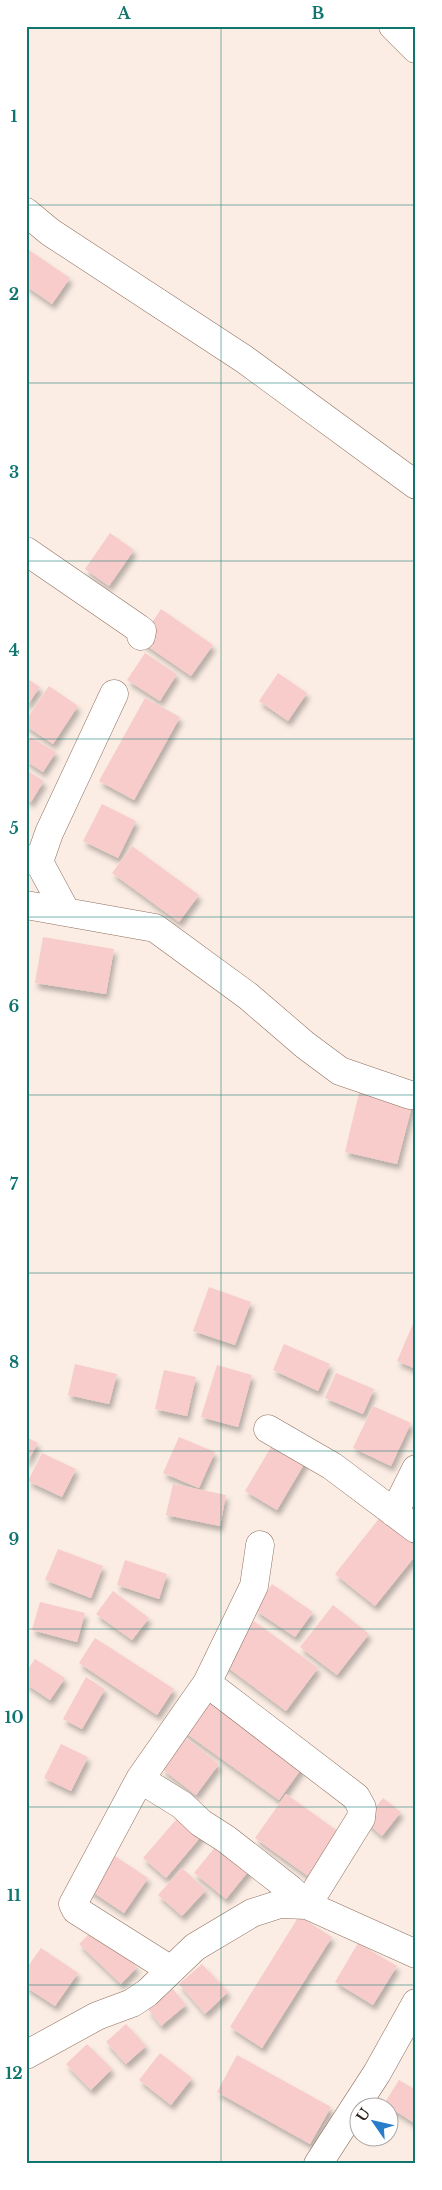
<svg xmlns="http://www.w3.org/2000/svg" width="442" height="2190" font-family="'Libre Baskerville',serif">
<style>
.building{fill:#f7cccb;filter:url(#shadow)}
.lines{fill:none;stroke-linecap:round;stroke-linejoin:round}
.minor-casing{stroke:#8f6f5d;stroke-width:29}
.highway-casing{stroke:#8f6f5d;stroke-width:29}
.minor{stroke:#fff;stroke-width:28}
.highway{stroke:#fff;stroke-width:28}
.grid{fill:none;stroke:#0f766e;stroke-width:1;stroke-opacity:0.55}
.neatline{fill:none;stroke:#0f766e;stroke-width:2}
.grid-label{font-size:16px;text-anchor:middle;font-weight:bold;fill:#0f766e}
</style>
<defs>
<filter id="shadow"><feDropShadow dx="3" dy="5.5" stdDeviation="2.5" flood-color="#0004"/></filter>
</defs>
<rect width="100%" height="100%" fill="#fbede4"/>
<path class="building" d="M 26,248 L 70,278 L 52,304 L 26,286 Z
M 110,533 L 134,550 L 109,586 L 85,569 Z
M 161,609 L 213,645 L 191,676 L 140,641 Z
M 145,653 L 177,674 L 160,701 L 127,680 Z
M 278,673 L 307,693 L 288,721 L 259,701 Z
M 26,678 L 40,687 L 26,707 Z
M 49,686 L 78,706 L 53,744 L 26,726 L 26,720 Z
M 145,698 L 180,717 L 134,800 L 99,781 Z
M 31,737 L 56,752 L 43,772 L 26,761 L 26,745 Z
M 26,770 L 44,781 L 31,802 L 26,799 Z
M 102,804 L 136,821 L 118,858 L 83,841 Z
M 132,846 L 199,895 L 179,922 L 112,873 Z
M 43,937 L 114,949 L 106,994 L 35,983 Z
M 360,1089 L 413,1102 L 397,1164 L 345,1152 Z
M 209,1287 L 251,1302 L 235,1345 L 193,1331 Z
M 416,1317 L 416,1369 L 397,1361 Z
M 284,1344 L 330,1364 L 318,1391 L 273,1370 Z
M 75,1364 L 117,1374 L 109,1404 L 68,1395 Z
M 217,1365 L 252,1375 L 238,1427 L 201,1417 Z
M 164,1370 L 196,1377 L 187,1416 L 155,1409 Z
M 336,1373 L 374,1389 L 363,1414 L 325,1398 Z
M 373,1406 L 411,1423 L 391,1466 L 353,1448 Z
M 26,1437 L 38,1443 L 26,1464 Z
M 179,1437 L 215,1452 L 199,1488 L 163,1473 Z
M 277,1437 L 309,1456 L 277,1510 L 245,1491 Z
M 42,1453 L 76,1469 L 62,1497 L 28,1481 Z
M 173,1484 L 226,1495 L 220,1526 L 166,1515 Z
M 385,1511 L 416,1535 L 416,1555 L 375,1606 L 335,1574 Z
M 58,1549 L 103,1566 L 91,1598 L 45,1580 Z
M 125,1560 L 167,1574 L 159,1599 L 117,1585 Z
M 272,1584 L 313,1612 L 295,1637 L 255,1610 Z
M 113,1591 L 149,1618 L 132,1640 L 96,1614 Z
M 40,1602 L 85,1613 L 77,1642 L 32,1630 Z
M 333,1605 L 369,1634 L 337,1675 L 300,1647 Z
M 254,1621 L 318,1668 L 286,1711 L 223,1664 Z
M 95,1638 L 174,1689 L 157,1715 L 79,1663 Z
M 35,1659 L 65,1678 L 50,1700 L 26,1684 L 26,1672 Z
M 86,1677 L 105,1689 L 82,1729 L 63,1719 Z
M 208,1689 L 307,1761 L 279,1800 L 180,1729 Z
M 186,1738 L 219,1764 L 196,1795 L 162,1769 Z
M 61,1744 L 88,1757 L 71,1791 L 44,1778 Z
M 286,1794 L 339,1832 L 308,1876 L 255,1838 Z
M 383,1798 L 401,1812 L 382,1836 L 365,1821 Z
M 181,1814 L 204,1833 L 166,1878 L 143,1858 Z
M 220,1841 L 252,1867 L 226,1899 L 194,1873 Z
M 112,1854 L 148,1878 L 124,1913 L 88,1889 Z
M 182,1868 L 206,1890 L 182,1916 L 158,1895 Z
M 299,1916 L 332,1937 L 262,2048 L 230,2027 Z
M 95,1928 L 137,1967 L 121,1984 L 79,1944 Z
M 358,1943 L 397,1966 L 373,2005 L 335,1982 Z
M 41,1948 L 78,1973 L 55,2006 L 26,1987 L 26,1969 Z
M 202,1964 L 228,1992 L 205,2014 L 179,1984 Z
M 173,1989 L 186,2005 L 161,2026 L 148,2009 Z
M 126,2024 L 146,2046 L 126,2064 L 106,2042 Z
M 87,2044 L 112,2069 L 91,2090 L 66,2064 Z
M 160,2053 L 192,2078 L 171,2105 L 139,2080 Z
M 237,2055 L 331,2107 L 310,2144 L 217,2092 Z
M 399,2080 L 416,2090 L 416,2124 L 384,2104 Z"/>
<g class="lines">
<defs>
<path id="minor" d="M 26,212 L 50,232 L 244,359 L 416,485
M 26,551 L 138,628 L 142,631 L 141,636
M 26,859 L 39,862 L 49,833 L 114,694
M 39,862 L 66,912
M 26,905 L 155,928 L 248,996 L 305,1045 L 340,1071 L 410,1095 L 416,1095
M 268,1429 L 332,1466 L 416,1529
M 394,1513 L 416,1469
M 140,1779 L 182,1805 L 201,1823 L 226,1839 L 290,1889 L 307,1905 L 361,1818 L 362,1808 L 356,1797 L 207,1683
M 171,1970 L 76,1910 L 73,1904 L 140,1779 L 207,1683 L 254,1586 L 260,1545
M 26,2055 L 97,2016 L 132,2003 L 147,1993 L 195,1947 L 252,1913 L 280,1904 L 307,1905 L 416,1954
M 318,2164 L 377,2073 L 416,2003"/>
<path id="highway" d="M 393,26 L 416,49"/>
</defs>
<use href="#minor" class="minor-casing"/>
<use href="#highway" class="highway-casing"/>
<use href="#minor" class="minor"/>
<use href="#highway" class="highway"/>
</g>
<path class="grid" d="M 221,26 L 221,2164M 26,205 L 416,205M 26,383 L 416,383M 26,561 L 416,561M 26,739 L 416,739M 26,917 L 416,917M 26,1095 L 416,1095M 26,1273 L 416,1273M 26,1451 L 416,1451M 26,1629 L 416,1629M 26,1807 L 416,1807M 26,1985 L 416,1985"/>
<rect width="442" height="2190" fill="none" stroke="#ffffff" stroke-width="55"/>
<g transform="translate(374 2122) rotate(304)"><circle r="24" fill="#ffffff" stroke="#aba6a3"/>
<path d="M0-4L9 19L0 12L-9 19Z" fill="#287dcb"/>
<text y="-8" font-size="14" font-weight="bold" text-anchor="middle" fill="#2d2119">U</text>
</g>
<rect x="28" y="28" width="386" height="2134" class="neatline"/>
<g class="grid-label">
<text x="124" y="19">A</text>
<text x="318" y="19">B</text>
<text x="14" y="122">1</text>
<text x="14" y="300">2</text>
<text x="14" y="478">3</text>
<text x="14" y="656">4</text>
<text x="14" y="834">5</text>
<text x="14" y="1012">6</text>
<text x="14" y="1190">7</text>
<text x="14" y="1368">8</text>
<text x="14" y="1545">9</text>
<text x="14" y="1723">10</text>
<text x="14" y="1901">11</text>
<text x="14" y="2079">12</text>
</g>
</svg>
